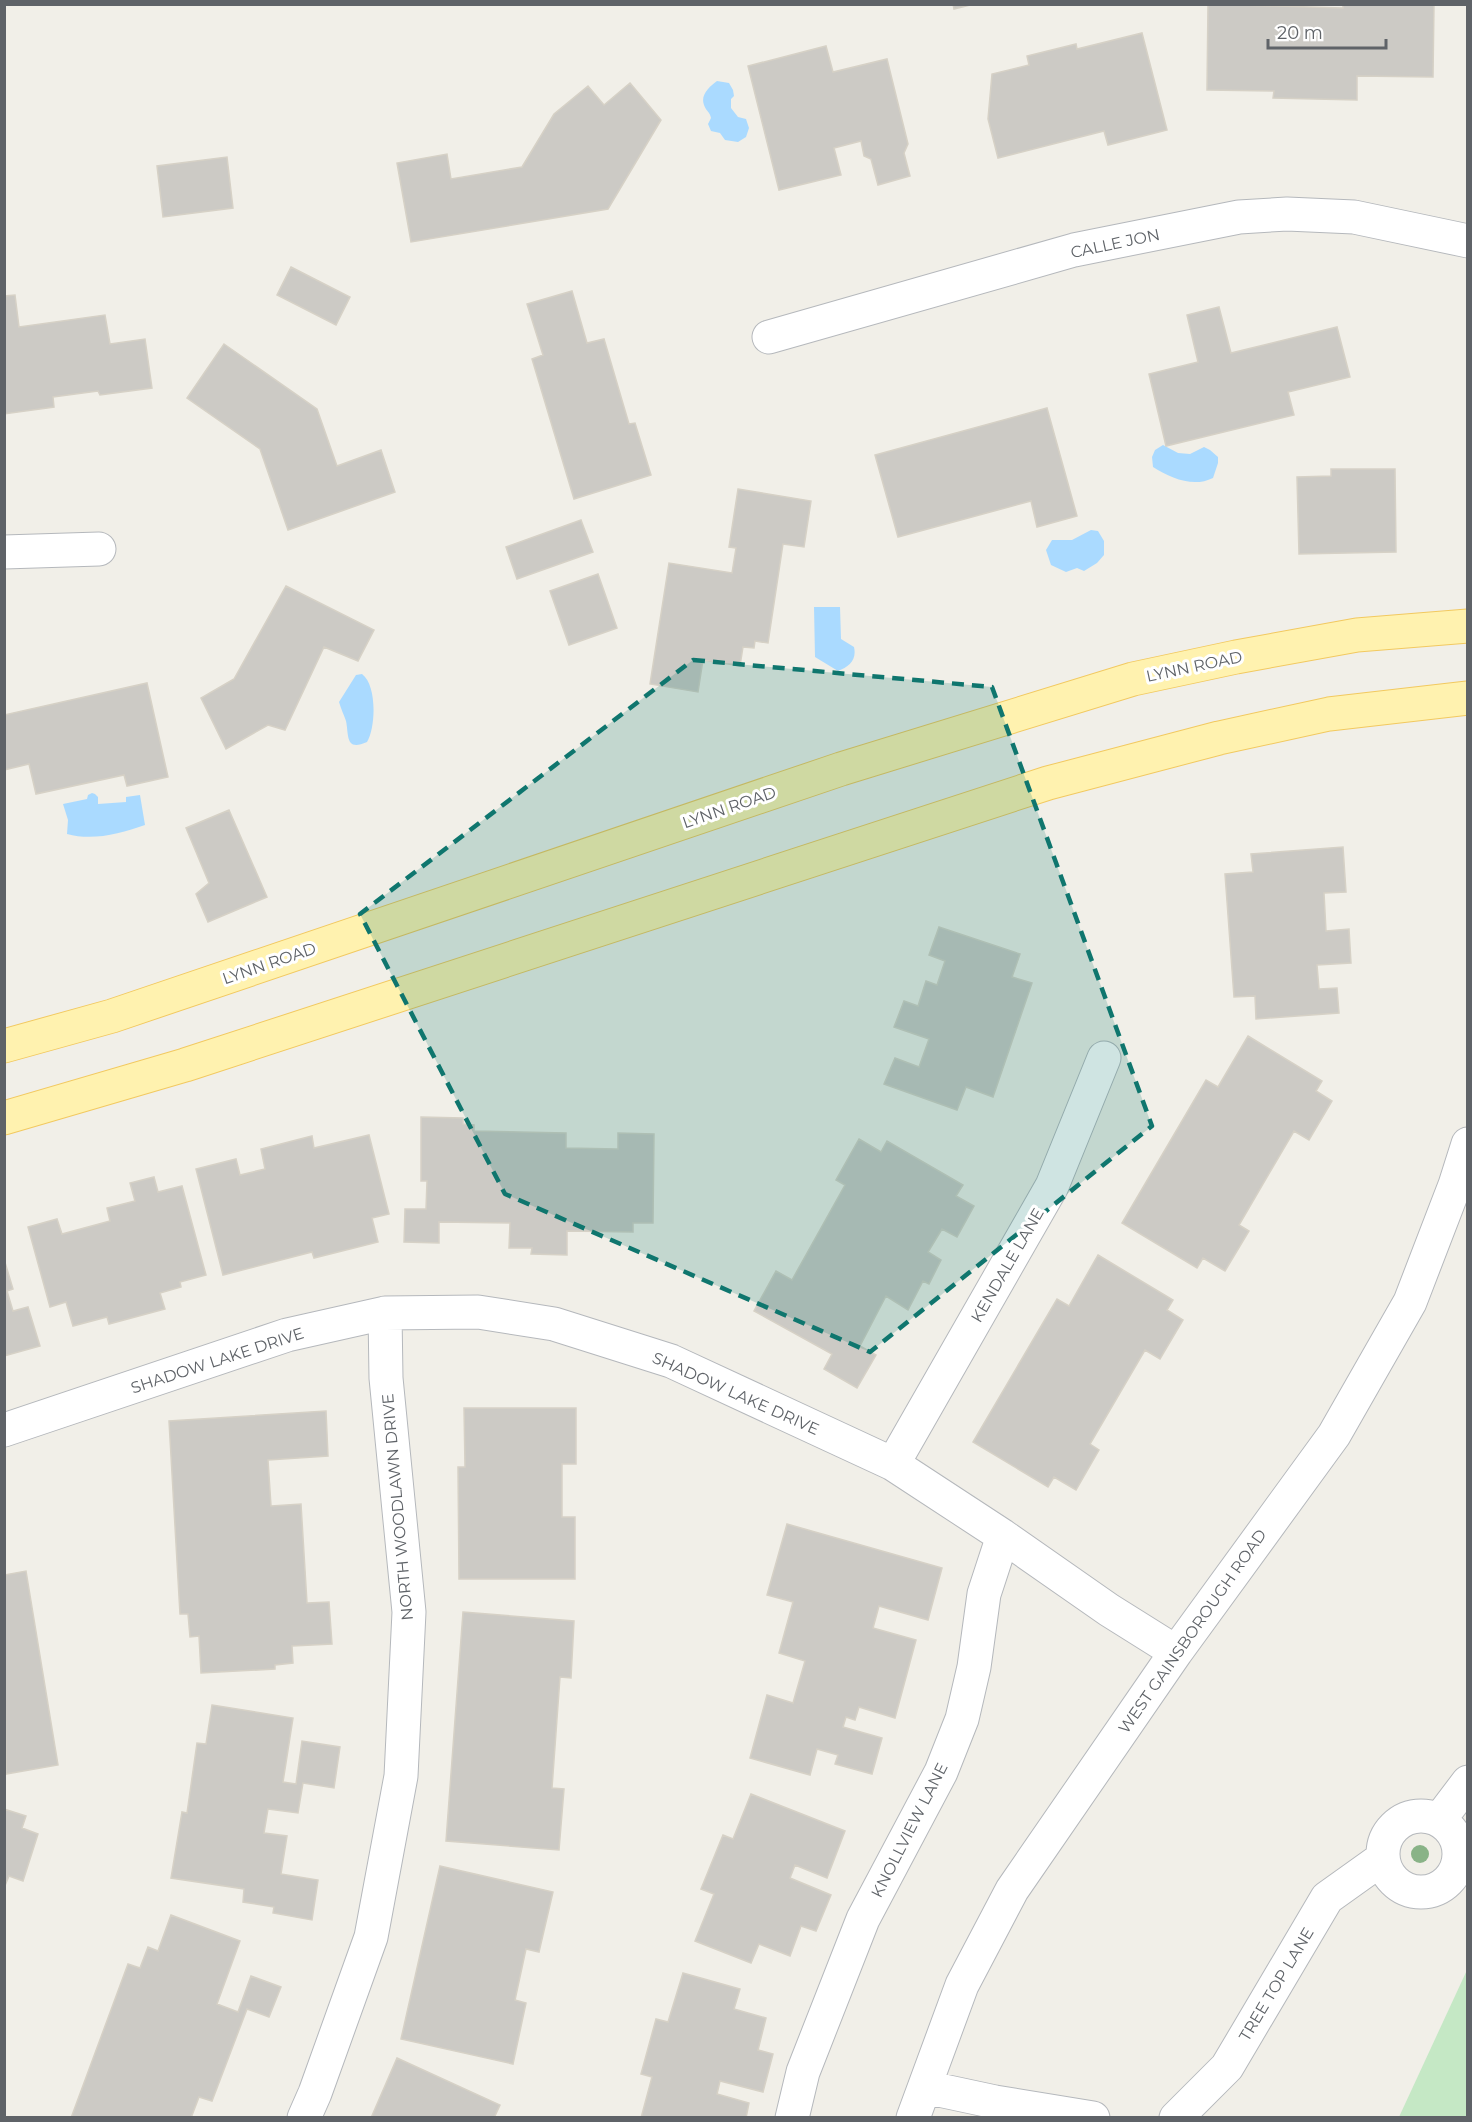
<svg xmlns="http://www.w3.org/2000/svg" width="1472" height="2122" font-family="Montserrat,sans-serif">
<style>
.grass{fill:#c5e8c5}
.water{fill:#aadaff}
.building{fill:#cccac5;stroke:#d6d1c6;stroke-width:1.5}
.lines{fill:none;stroke-linecap:round;stroke-linejoin:round}
.minor-casing{stroke:#b5b8bc;stroke-width:35}
.major-casing{stroke:#f2c960;stroke-width:35}
.minor{stroke:#fff;stroke-width:33}
.major{stroke:#fff2af;stroke-width:33}
.tree{fill:#89b387}
.marked{fill:#0f766e;fill-opacity:0.2;stroke:#0f766e;stroke-width:4.5;stroke-dasharray:12 8;stroke-linejoin:round}
.labels{text-anchor:middle;stroke-width:6;stroke-linejoin:round;paint-order:stroke}
.street-label{font-size:16px;fill:#5f6368;stroke:#fff}
</style>
<rect width="100%" height="100%" fill="#f1efe8"/>
<path class="grass" d="M 1467,1970 L 1467,2117 L 1399,2117 Z"/>
<path class="water" d="M 717,81 L 729,83 L 733,90 L 734,96 L 731,99 L 731,108 L 738,117 L 746,119 L 749,128 L 746,137 L 738,142 L 725,140 L 720,133 L 711,131 L 708,124 L 711,118 C 710,112 706,111 704,105 C 700,95 710,86 717,81 Z
M 1163,445 L 1178,453 L 1190,454 L 1204,447 L 1210,450 L 1218,457 L 1218,463 L 1213,478 C 1193,488 1171,478 1153,467 L 1152,457 L 1155,450 Z
M 1091,530 L 1098,531 L 1104,541 L 1104,555 L 1097,563 L 1084,571 L 1077,568 L 1066,572 L 1051,565 L 1046,550 L 1052,540 L 1072,540 Z
M 814,607 L 840,607 L 841,639 L 854,647 C 857,660 849,667 838,671 L 815,657 Z
M 362,674 C 377,685 376,727 367,742 C 345,752 349,735 346,721 C 344,715 341,709 339,702 L 356,675 Z
M 92,793 L 95,794 L 98,797 L 98,804 L 126,802 L 126,797 L 140,795 L 145,825 C 120,834 92,841 67,834 L 68,820 L 63,804 L 87,799 L 88,795 Z"/>
<path class="building" d="M 953,4 L 974,4 L 954,9 Z
M 1208,4 L 1343,8 L 1343,4 L 1434,4 L 1433,77 L 1357,76 L 1357,100 L 1273,98 L 1274,91 L 1207,90 Z
M 1142,33 L 1167,130 L 1108,145 L 1104,131 L 998,158 L 988,119 L 992,74 L 1029,65 L 1027,56 L 1076,44 L 1077,49 Z
M 826,46 L 833,72 L 887,59 L 908,144 L 904,153 L 910,176 L 878,185 L 871,159 L 864,156 L 861,141 L 834,148 L 841,175 L 779,190 L 748,66 Z
M 630,83 L 661,120 L 608,209 L 411,242 L 397,163 L 447,154 L 451,179 L 522,167 L 554,114 L 588,86 L 604,105 Z
M 227,157 L 233,208 L 163,217 L 157,166 Z
M 291,267 L 350,297 L 336,325 L 277,295 Z
M 572,291 L 587,343 L 604,339 L 629,424 L 635,423 L 651,475 L 574,499 L 532,359 L 543,355 L 527,304 Z
M 15,295 L 19,327 L 105,315 L 110,344 L 145,339 L 152,388 L 100,395 L 98,391 L 53,397 L 54,407 L 4,414 L 4,296 Z
M 1219,307 L 1231,353 L 1337,327 L 1350,377 L 1288,392 L 1294,415 L 1166,446 L 1149,374 L 1198,362 L 1187,315 Z
M 224,344 L 317,409 L 337,466 L 381,450 L 395,492 L 288,530 L 260,449 L 187,398 Z
M 1047,408 L 1077,516 L 1037,527 L 1031,501 L 898,537 L 875,455 Z
M 1331,469 L 1395,469 L 1396,552 L 1299,554 L 1297,477 L 1331,476 Z
M 738,489 L 811,501 L 804,547 L 783,544 L 768,643 L 755,641 L 754,648 L 743,647 L 740,666 L 703,660 L 698,692 L 650,684 L 669,563 L 732,573 L 736,548 L 729,547 Z
M 581,520 L 593,552 L 517,579 L 506,547 Z
M 598,574 L 617,628 L 569,645 L 550,591 Z
M 286,586 L 374,630 L 358,661 L 324,647 L 285,730 L 268,725 L 226,749 L 201,698 L 234,679 Z
M 147,683 L 168,777 L 127,786 L 124,775 L 36,794 L 29,764 L 4,770 L 4,715 Z
M 229,810 L 267,897 L 208,922 L 196,894 L 209,883 L 186,828 Z
M 1343,847 L 1346,892 L 1324,893 L 1326,931 L 1349,929 L 1351,963 L 1317,965 L 1319,989 L 1337,988 L 1339,1013 L 1256,1019 L 1255,996 L 1234,997 L 1225,874 L 1253,872 L 1251,854 Z
M 939,927 L 1020,954 L 1012,977 L 1032,983 L 993,1097 L 966,1087 L 957,1110 L 884,1084 L 895,1058 L 919,1067 L 929,1039 L 894,1027 L 904,1001 L 918,1006 L 926,981 L 937,985 L 945,961 L 929,955 Z
M 1248,1036 L 1322,1081 L 1316,1091 L 1332,1101 L 1309,1140 L 1294,1131 L 1239,1225 L 1249,1231 L 1225,1271 L 1203,1258 L 1197,1268 L 1122,1223 L 1206,1080 L 1218,1087 Z
M 421,1117 L 463,1118 L 463,1124 L 474,1125 L 474,1131 L 566,1133 L 566,1148 L 618,1149 L 618,1133 L 654,1134 L 653,1223 L 633,1223 L 633,1232 L 567,1231 L 567,1255 L 531,1254 L 532,1248 L 509,1248 L 510,1223 L 439,1222 L 439,1243 L 404,1242 L 405,1209 L 426,1209 L 427,1181 L 421,1181 Z
M 369,1135 L 389,1214 L 372,1218 L 378,1242 L 314,1258 L 312,1252 L 223,1275 L 196,1169 L 236,1159 L 240,1175 L 265,1169 L 261,1149 L 312,1136 L 314,1148 Z
M 859,1139 L 881,1152 L 887,1141 L 963,1185 L 956,1196 L 974,1206 L 957,1237 L 942,1229 L 928,1252 L 941,1260 L 929,1284 L 923,1281 L 908,1310 L 886,1296 L 860,1346 L 876,1355 L 857,1388 L 824,1369 L 832,1354 L 754,1311 L 776,1271 L 792,1280 L 845,1185 L 836,1180 Z
M 154,1177 L 158,1192 L 182,1186 L 206,1275 L 180,1282 L 181,1287 L 160,1293 L 165,1309 L 109,1324 L 107,1317 L 73,1326 L 66,1302 L 50,1307 L 28,1227 L 57,1219 L 62,1234 L 110,1221 L 107,1208 L 135,1201 L 130,1183 Z
M 1098,1255 L 1173,1300 L 1167,1310 L 1183,1320 L 1160,1359 L 1145,1350 L 1090,1444 L 1099,1450 L 1076,1490 L 1054,1477 L 1048,1487 L 973,1442 L 1057,1299 L 1069,1306 Z
M 4,1259 L 13,1289 L 7,1291 L 13,1311 L 28,1307 L 40,1346 L 4,1356 Z
M 464,1408 L 576,1408 L 576,1464 L 562,1464 L 562,1517 L 575,1517 L 575,1579 L 459,1579 L 458,1467 L 465,1467 Z
M 326,1411 L 328,1456 L 268,1460 L 271,1506 L 301,1504 L 307,1603 L 329,1602 L 332,1644 L 292,1646 L 293,1663 L 275,1665 L 275,1669 L 201,1673 L 199,1636 L 190,1637 L 188,1614 L 180,1614 L 169,1421 Z
M 787,1524 L 942,1568 L 928,1620 L 879,1606 L 873,1628 L 916,1640 L 895,1718 L 859,1707 L 855,1720 L 846,1717 L 843,1727 L 882,1738 L 872,1774 L 835,1764 L 838,1755 L 817,1749 L 810,1775 L 750,1758 L 767,1695 L 793,1703 L 805,1661 L 779,1653 L 793,1602 L 767,1595 Z
M 26,1571 L 58,1765 L 6,1774 L 4,1575 Z
M 463,1612 L 574,1621 L 571,1678 L 560,1677 L 552,1788 L 564,1789 L 559,1850 L 446,1841 Z
M 212,1705 L 293,1718 L 283,1782 L 296,1784 L 302,1741 L 340,1747 L 334,1788 L 303,1783 L 298,1813 L 268,1809 L 264,1833 L 287,1836 L 281,1874 L 318,1880 L 312,1920 L 273,1913 L 274,1907 L 243,1902 L 244,1889 L 171,1878 L 182,1812 L 187,1813 L 197,1743 L 206,1744 Z
M 751,1794 L 845,1831 L 827,1878 L 795,1865 L 790,1878 L 831,1895 L 816,1931 L 801,1926 L 790,1956 L 759,1944 L 751,1963 L 695,1941 L 714,1894 L 701,1889 L 723,1835 L 733,1839 Z
M 4,1809 L 26,1816 L 22,1828 L 38,1834 L 23,1881 L 9,1876 L 4,1888 Z
M 440,1866 L 553,1892 L 539,1952 L 526,1949 L 515,2000 L 526,2003 L 513,2064 L 401,2039 Z
M 171,1915 L 240,1941 L 217,2004 L 238,2012 L 251,1976 L 281,1987 L 269,2017 L 247,2009 L 212,2101 L 199,2097 L 191,2118 L 71,2118 L 128,1964 L 140,1968 L 148,1947 L 158,1951 Z
M 683,1973 L 740,1989 L 734,2009 L 766,2018 L 758,2050 L 773,2054 L 763,2092 L 720,2081 L 717,2094 L 749,2103 L 746,2118 L 641,2118 L 652,2077 L 641,2074 L 656,2019 L 668,2022 Z
M 397,2058 L 500,2105 L 494,2118 L 371,2118 Z"/>
<g class="lines">
<defs>
<path id="minor" d="M 769,337 L 1074,250 L 1239,217 L 1287,214 L 1354,217 L 1468,241
M 4,552 L 99,549
M 4,1430 L 287,1335 L 385,1313 L 478,1312 L 554,1324 L 671,1361 L 893,1464 L 1003,1536 L 1109,1610 L 1176,1652
M 893,1464 L 1052,1186 L 1104,1058
M1383 1854a38 38 0 1 1 76 0a38 38 0 1 1-76 0Z
M 1440,1819 L 1468,1782
M 925,2087 L 995,2102 L 1093,2118
M 304,2118 L 315,2093 L 371,1937 L 401,1776 L 409,1612 L 386,1378 L 385,1313
M 792,2118 L 803,2072 L 863,1919 L 941,1772 L 962,1719 L 974,1667 L 984,1594 L 1003,1536
M 913,2118 L 962,1985 L 1012,1890 L 1176,1652 L 1334,1435 L 1410,1302 L 1455,1185 L 1468,1144
M 1176,2118 L 1227,2067 L 1327,1898 L 1383,1858"/>
<path id="major" d="M 4,1046 L 112,1016 L 841,769 L 1133,679 L 1236,657 L 1357,635 L 1468,626
M 4,1118 L 185,1065 L 1048,783 L 1219,738 L 1329,714 L 1468,698"/>
</defs>
<use href="#minor" class="minor-casing"/>
<use href="#major" class="major-casing"/>
<use href="#minor" class="minor"/>
<use href="#major" class="major"/>
</g>
<circle class="tree" cx="1420" cy="1854" r="9"/>
<path class="marked" d="M 693,660 L 992,687 L 1152,1126 L 870,1352 L 505,1194 L 360,914 Z"/>
<g class="labels">
<g class="street-label">
<text transform="translate(1115 243) rotate(-12)" y="6">CALLE JON</text>
<text transform="translate(1194 666) rotate(-12)" y="6">LYNN ROAD</text>
<text transform="translate(729 807) rotate(-19)" y="6">LYNN ROAD</text>
<text transform="translate(269 963) rotate(-19)" y="6">LYNN ROAD</text>
<text transform="translate(1007 1265) rotate(-60)" y="6">KENDALE LANE</text>
<text transform="translate(217 1360) rotate(-18)" y="6">SHADOW LAKE DRIVE</text>
<text transform="translate(736 1393) rotate(24)" y="6">SHADOW LAKE DRIVE</text>
<text transform="translate(397 1507) rotate(-95)" y="6">NORTH WOODLAWN DRIVE</text>
<text transform="translate(1192 1631) rotate(-55)" y="6">WEST GAINSBOROUGH ROAD</text>
<text transform="translate(909 1830) rotate(-63)" y="6">KNOLLVIEW LANE</text>
<text transform="translate(1276 1984) rotate(-59)" y="6">TREE TOP LANE</text>
</g>
</g>
<rect width="1472" height="2122" fill="none" stroke="#5f6368" stroke-width="12"/>
<path d="M1268 39v9h118v-9" fill="none" stroke="#5f6368" stroke-width="3"/>
<text x="1277" y="39" font-size="18" fill="#5f6368" stroke="#ffffff" stroke-width="4.5" paint-order="stroke">20 m</text>
</svg>
